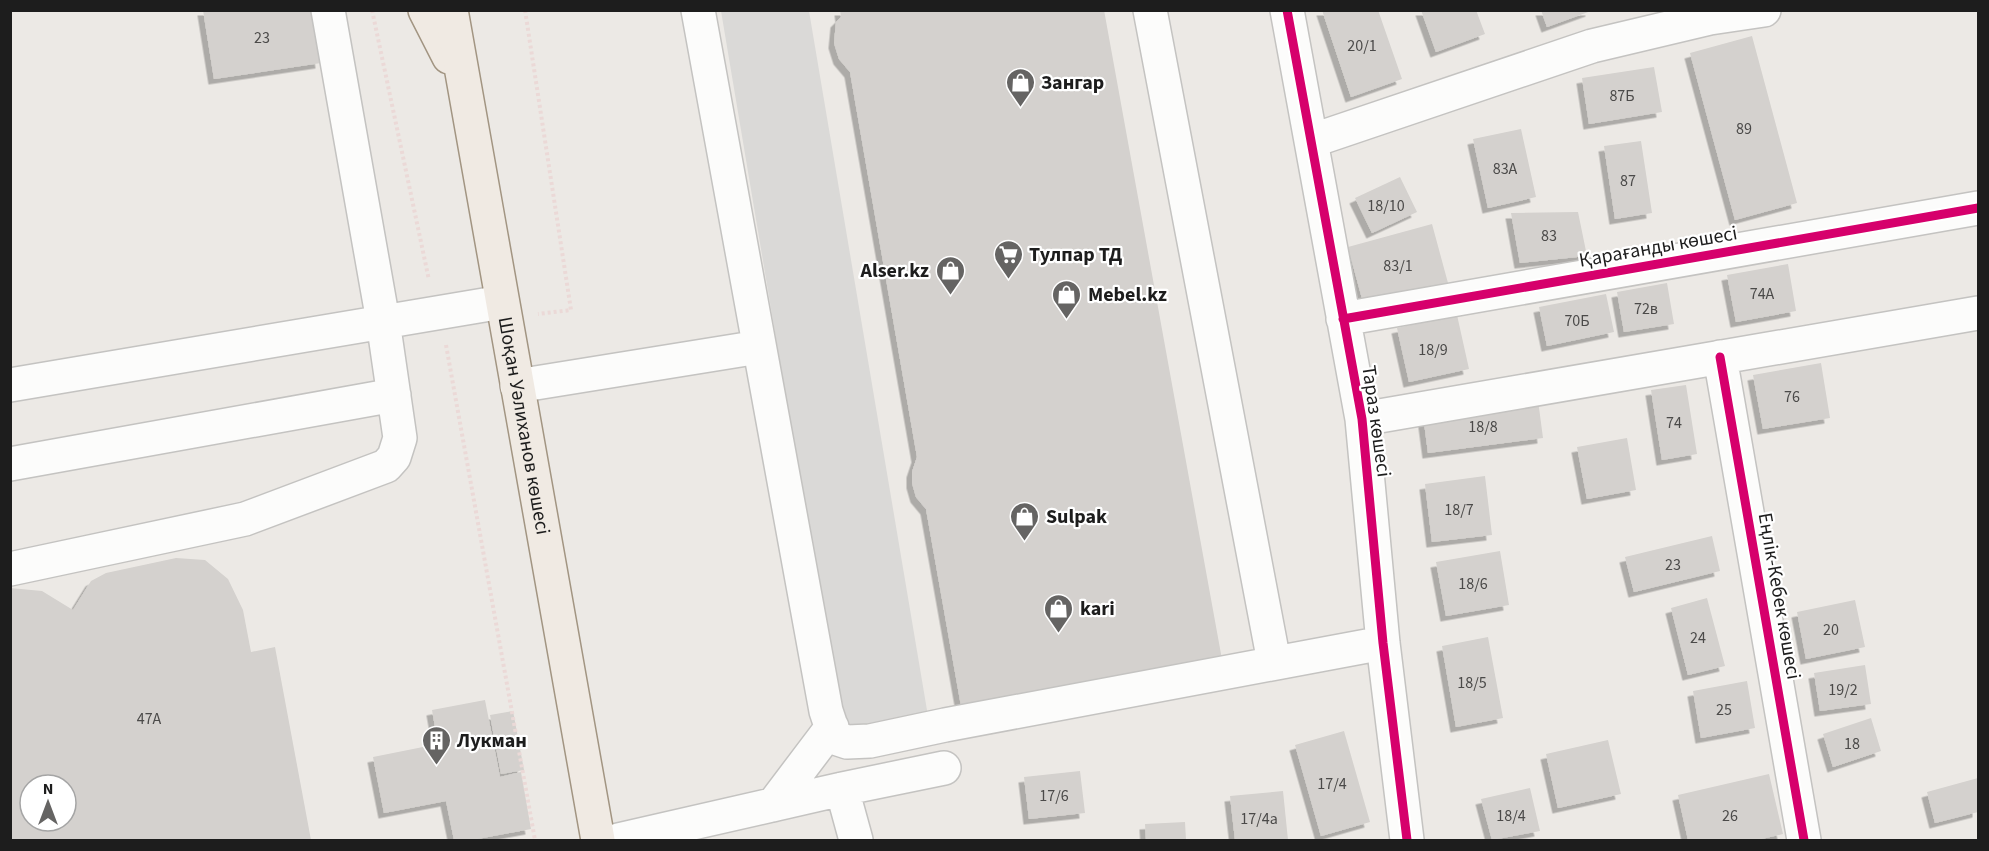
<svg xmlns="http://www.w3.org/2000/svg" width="1989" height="851" font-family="'Source Sans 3',sans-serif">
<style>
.parking{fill:#dad9d7}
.building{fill:#d4d1ce;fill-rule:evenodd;filter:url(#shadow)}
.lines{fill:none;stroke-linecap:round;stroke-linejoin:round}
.minor-casing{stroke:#c4c3c1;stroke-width:36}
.major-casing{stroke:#a29582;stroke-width:36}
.path{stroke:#ebd9d7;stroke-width:4;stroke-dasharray:3 3;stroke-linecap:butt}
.minor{stroke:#fcfcfb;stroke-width:33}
.major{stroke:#f0eae3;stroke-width:33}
.cycleway-casing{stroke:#fff;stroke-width:13}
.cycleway{stroke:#d6006c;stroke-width:9}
.labels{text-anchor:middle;stroke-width:4.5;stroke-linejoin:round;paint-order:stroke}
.number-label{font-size:16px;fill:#4b4a49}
.poi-label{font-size:20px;font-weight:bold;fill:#1d1d1d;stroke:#fff;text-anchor:start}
.street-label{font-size:20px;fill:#1d1d1d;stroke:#fff}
</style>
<defs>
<filter id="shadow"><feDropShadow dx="-5.5" dy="5.5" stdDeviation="0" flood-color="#0004"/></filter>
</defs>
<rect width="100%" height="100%" fill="#ece9e5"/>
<path class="parking" d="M 721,11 L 809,11 L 929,722 L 843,737 Z"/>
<path class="building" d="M 203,10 L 313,10 L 321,63 L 214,79 Z
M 840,10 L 1104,10 L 1223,665 L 961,706 L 926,509 L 916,497 L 912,483 L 912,472 L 917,457 L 850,72 L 839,59 L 834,43 L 836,22 L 841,17 Z
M 1322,10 L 1378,10 L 1402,79 L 1351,97 Z
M 1421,10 L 1476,10 L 1485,34 L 1436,52 Z
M 1541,10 L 1591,10 L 1591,11 L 1547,27 Z
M 1752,36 L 1797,203 L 1735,220 L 1690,53 Z
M 1654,67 L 1662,112 L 1589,124 L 1582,78 Z
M 1521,129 L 1536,197 L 1488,208 L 1473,139 Z
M 1641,141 L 1652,213 L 1615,219 L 1604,146 Z
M 1400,177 L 1417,212 L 1372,233 L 1355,198 Z
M 1578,212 L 1587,256 L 1520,263 L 1511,213 Z
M 1432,224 L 1448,283 L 1364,306 L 1348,247 Z
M 1788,264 L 1796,311 L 1736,322 L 1727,275 Z
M 1667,283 L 1674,324 L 1624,332 L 1617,292 Z
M 1606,294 L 1614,332 L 1547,346 L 1539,307 Z
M 1457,315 L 1469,369 L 1409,382 L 1397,328 Z
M 1821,363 L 1830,418 L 1763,429 L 1753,375 Z
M 1686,385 L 1697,454 L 1662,460 L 1651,390 Z
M 1538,400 L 1543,438 L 1428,453 L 1423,415 Z
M 1627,438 L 1636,490 L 1587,499 L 1577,447 Z
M 1485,476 L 1492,535 L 1432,542 L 1425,484 Z
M 1712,536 L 1720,571 L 1634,592 L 1625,557 Z
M 1500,551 L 1509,605 L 1446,616 L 1436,562 Z
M 176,558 L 205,560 L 228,579 L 243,610 L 251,652 L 275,647 L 311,840 L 10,840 L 10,588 L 42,591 L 73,610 L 91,581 L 106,573 ZM 30,785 L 66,785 L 66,821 L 30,821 Z
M 1707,598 L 1725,666 L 1688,675 L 1671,608 Z
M 1855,600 L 1865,647 L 1806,659 L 1797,612 Z
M 1488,637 L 1503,718 L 1456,727 L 1442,646 Z
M 1865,665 L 1871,704 L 1820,711 L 1814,673 Z
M 1747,681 L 1755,728 L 1701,738 L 1693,691 Z
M 485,700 L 500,777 L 521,772 L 531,829 L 472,840 L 454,840 L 446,801 L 384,813 L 373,757 L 438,744 L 432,710 Z
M 513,711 L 524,770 L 501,774 L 490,715 Z
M 1871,718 L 1881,751 L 1833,767 L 1823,734 Z
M 1344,731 L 1370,822 L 1321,836 L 1295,745 Z
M 1608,740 L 1621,794 L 1558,808 L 1546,754 Z
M 1080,771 L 1085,813 L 1029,819 L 1024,777 Z
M 1769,774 L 1783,834 L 1757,840 L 1688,840 L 1678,795 Z
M 1978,778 L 1978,812 L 1935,823 L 1927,792 Z
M 1530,788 L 1540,831 L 1492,840 L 1481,799 Z
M 1283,791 L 1288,840 L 1235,840 L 1230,796 Z
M 1185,822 L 1186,840 L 1146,840 L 1145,824 Z"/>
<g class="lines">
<defs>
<path id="minor" d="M 698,10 L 826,711 L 835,738 L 847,742 L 870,741 L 945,725 L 1383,643
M 1150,10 L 1274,662
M 1287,10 L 1362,419 L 1383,643 L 1407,840
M 1311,141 L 1592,46 L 1710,18 L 1764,10
M 1343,319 L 1978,208
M 1720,357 L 1804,840
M 10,385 L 502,302
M 517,386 L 759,347
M 1362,419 L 1978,313
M 10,464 L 394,395
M 10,569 L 245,519 L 386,466 L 394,457 L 400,438 L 383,321 L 328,10
M 842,789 L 856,840
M 773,805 L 832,727
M 618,840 L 842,789 L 944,768"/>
<g id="major">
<path d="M 425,10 L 449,57"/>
<path id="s1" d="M 451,10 L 598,840"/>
</g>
</defs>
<use href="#minor" class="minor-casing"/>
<use href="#major" class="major-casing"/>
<path class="path" d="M 372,10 L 429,280
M 525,10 L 571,310 L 538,314
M 446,345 L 535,840"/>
<use href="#minor" class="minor"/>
<use href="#major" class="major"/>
<defs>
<path id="cycleway" d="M 1287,10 L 1362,419 L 1383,643 L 1407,840
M 1343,319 L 1978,208
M 1720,357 L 1804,840"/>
</defs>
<use href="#cycleway" class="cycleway-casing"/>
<use href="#cycleway" class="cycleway"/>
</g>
<defs>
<symbol id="shop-pin" viewBox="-11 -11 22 30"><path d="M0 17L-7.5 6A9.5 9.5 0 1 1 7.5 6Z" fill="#656463" stroke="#fff"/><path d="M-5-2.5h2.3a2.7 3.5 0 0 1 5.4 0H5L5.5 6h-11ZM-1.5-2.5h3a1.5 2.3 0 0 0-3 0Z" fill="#fff"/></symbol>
<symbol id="supermarket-pin" viewBox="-11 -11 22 30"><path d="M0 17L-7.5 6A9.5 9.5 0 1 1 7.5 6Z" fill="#656463" stroke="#fff"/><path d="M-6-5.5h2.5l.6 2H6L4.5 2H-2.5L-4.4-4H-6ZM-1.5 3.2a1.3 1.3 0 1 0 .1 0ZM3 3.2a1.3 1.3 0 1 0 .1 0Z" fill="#fff"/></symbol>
<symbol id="building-pin" viewBox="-11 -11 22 30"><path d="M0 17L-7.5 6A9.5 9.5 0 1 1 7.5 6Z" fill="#656463" stroke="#fff"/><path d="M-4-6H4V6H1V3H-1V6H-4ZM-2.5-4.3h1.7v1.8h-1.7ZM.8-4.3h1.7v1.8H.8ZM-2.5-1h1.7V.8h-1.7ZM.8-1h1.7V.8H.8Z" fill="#fff"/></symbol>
</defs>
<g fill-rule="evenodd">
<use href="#shop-pin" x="1004" y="66" width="33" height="45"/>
<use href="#supermarket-pin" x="992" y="238" width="33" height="45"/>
<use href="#shop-pin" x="934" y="254" width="33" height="45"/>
<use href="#shop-pin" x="1050" y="278" width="33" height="45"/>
<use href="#shop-pin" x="1008" y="500" width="33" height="45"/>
<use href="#shop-pin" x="1042" y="592" width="33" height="45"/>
<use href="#building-pin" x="420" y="724" width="33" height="45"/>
</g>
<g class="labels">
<g class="number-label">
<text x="262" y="43">23</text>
<text x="1362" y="51">20/1</text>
<text x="1622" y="101">87Б</text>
<text x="1744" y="134">89</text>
<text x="1505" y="174">83А</text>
<text x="1628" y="186">87</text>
<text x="1386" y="211">18/10</text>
<text x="1549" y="241">83</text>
<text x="1398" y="271">83/1</text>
<text x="1762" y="299">74А</text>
<text x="1646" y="314">72в</text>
<text x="1577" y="326">70Б</text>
<text x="1433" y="355">18/9</text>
<text x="1792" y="402">76</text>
<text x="1674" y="428">74</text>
<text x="1483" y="432">18/8</text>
<text x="1459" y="515">18/7</text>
<text x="1673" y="570">23</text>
<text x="1473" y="589">18/6</text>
<text x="1831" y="635">20</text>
<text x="1698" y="643">24</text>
<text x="1472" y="688">18/5</text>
<text x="1843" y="695">19/2</text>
<text x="1724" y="715">25</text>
<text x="149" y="724">47А</text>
<text x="1852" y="749">18</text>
<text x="1332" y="789">17/4</text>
<text x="1054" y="801">17/6</text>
<text x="1511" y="821">18/4</text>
<text x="1730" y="821">26</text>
<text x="1259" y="824">17/4а</text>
</g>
<g class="poi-label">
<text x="1041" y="89">Зангар</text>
<text x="1029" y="261">Тулпар ТД</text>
<text x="929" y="277" text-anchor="end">Alser.kz</text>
<text x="1088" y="301">Mebel.kz</text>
<text x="1046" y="523">Sulpak</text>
<text x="1080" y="615">kari</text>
<text x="457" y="747">Лукман</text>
</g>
<g class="street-label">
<text transform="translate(1658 246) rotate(-10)" y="7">Қарағанды көшесі</text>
<text transform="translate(1377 421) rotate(82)" y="7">Тараз көшесі</text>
<text dy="7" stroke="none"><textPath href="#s1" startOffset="422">Шоқан Уәлиханов көшесі</textPath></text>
<text transform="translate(1780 596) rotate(80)" y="7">Еңлік-Кебек көшесі</text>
</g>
</g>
<rect width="1989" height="851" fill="none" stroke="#1d1d1d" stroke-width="24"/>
<g transform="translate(48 803)"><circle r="28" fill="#ffffff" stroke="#a5a5a5" stroke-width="1.5"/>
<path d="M0-4.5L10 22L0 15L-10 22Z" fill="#656463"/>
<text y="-9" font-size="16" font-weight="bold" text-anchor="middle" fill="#1d1d1d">N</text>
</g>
</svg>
